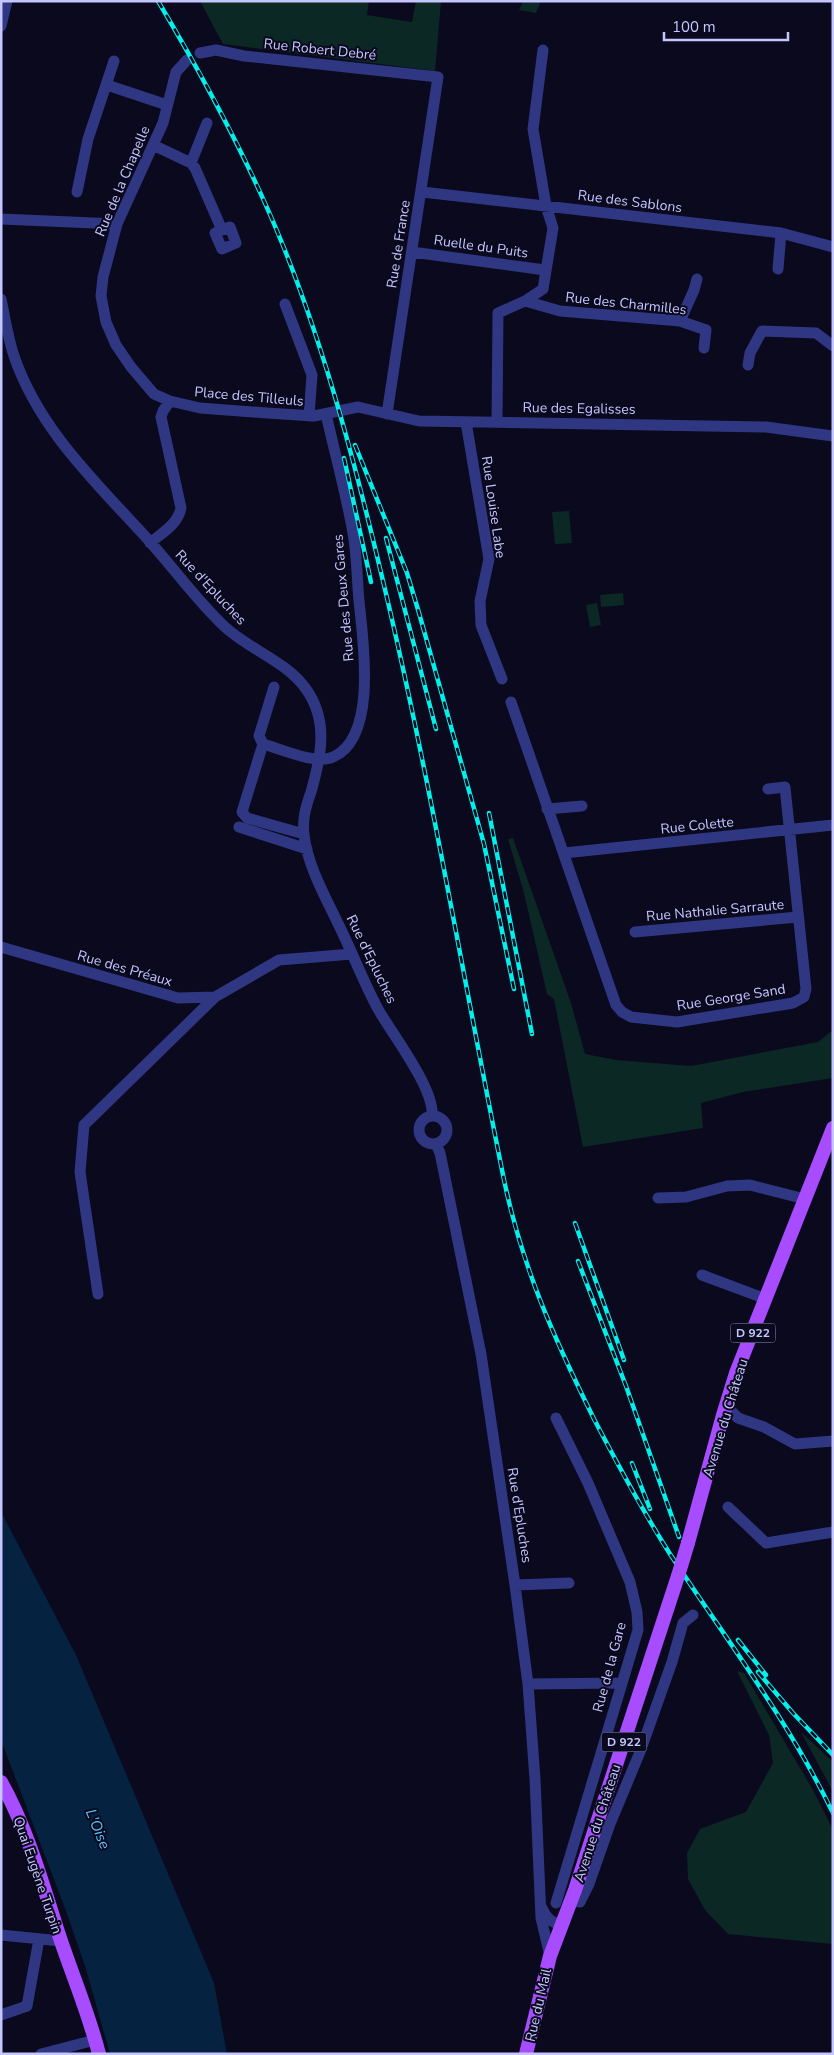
<svg xmlns="http://www.w3.org/2000/svg" width="834" height="2055" font-family="'Nunito Sans',sans-serif">
<style>
.green{fill:#0c2824}
.water{fill:#052240}
.lines{fill:none;stroke-linecap:round;stroke-linejoin:round}
.minor{stroke:#2f3682;stroke-width:11}
.major{stroke:#a74dff;stroke-width:14}
.rail-casing{stroke:#00f1ec;stroke-width:4.5}
.rail{stroke:#0a091e;stroke-width:2.5;stroke-dasharray:8;stroke-linecap:butt}
.major-bridge{stroke:#a74dff;stroke-width:14}
.labels{text-anchor:middle;stroke-width:4;stroke-linejoin:round;paint-order:stroke}
.shield{fill:#0a091e;stroke:#8e8dbc;stroke-width:1}
.shield-label{font-size:12px;font-weight:bold;fill:#c6c6ff}
.street-label{font-size:14px;fill:#c6c6ff;stroke:#0a091e}
.water-label{font-size:15px;font-style:italic;fill:#54c4ff;stroke:#0a091e}
</style>
<rect width="100%" height="100%" fill="#0a091e"/>
<path class="green" d="M 200,1 L 369,1 L 367,15 L 412,22 L 416,1 L 441,1 L 435,71 L 223,44 Z
M 523,1 L 541,1 L 536,13 L 519,10 Z
M 569,511 L 572,543 L 555,544 L 552,512 Z
M 623,593 L 624,605 L 601,607 L 600,595 Z
M 597,603 L 601,625 L 590,627 L 586,605 Z
M 513,838 L 571,1003 L 585,1054 L 616,1060 L 691,1066 L 818,1042 L 833,1030 L 833,1078 L 743,1092 L 701,1103 L 703,1128 L 583,1147 L 554,999 L 547,994 L 524,893 L 508,839 Z
M 737,1671 L 744,1673 L 813,1790 L 833,1830 L 833,1944 L 728,1934 L 705,1910 L 688,1879 L 687,1853 L 700,1829 L 746,1812 L 773,1763 L 769,1735 Z
M 801,1732 L 833,1762 L 833,1792 Z"/>
<path class="water" d="M 1,1512 L 76,1655 L 214,1983 L 227,2054 L 110,2054 L 86,1969 L 66,1911 L 1,1740 Z"/>
<g class="lines">
<path class="minor" d="M 1,26 L 7,1
M 200,53 L 216,50 L 244,56 L 438,77 L 387,414
M 187,60 L 176,72 L 163,123 L 117,224 L 103,277 L 101,296 L 106,322 L 116,345 L 131,367 L 154,394 L 170,401 L 200,408 L 267,413 L 314,416 L 358,407 L 419,421 L 766,427 L 833,436
M 107,85 L 167,105
M 153,145 L 191,163 L 195,168 L 222,230 L 215,233 L 222,249 L 236,243 L 230,227 L 222,230
M 191,163 L 207,123
M 77,192 L 88,139 L 114,61
M 422,192 L 781,233 L 833,247
M 1,219 L 117,224
M 412,252 L 545,270
M 778,269 L 781,233
M 1,299 C 5,318 8,338 14,356 C 40,432 99,485 151,543 C 176,571 198,602 225,627 C 250,650 286,661 306,689 C 329,721 321,757 311,792 C 306,806 302,819 304,835 C 308,869 329,903 343,934 C 355,959 365,985 378,1009 C 392,1034 435,1089 432,1116
M 525,301 L 560,311 L 680,321 L 706,330 L 704,348
M 285,304 L 312,375 L 309,416
M 680,321 L 694,290 L 697,279
M 748,365 L 750,353 L 762,331 L 816,333 L 833,346
M 466,422 L 489,559 L 480,601 L 481,625 L 502,679
M 497,422 L 498,313 L 525,301 L 543,289 L 553,228 L 546,206 L 533,129 L 543,50
M 150,543 C 162,533 178,524 181,508 L 161,417 L 163,411 L 170,401
M 511,702 L 616,1005 L 622,1012 L 631,1017 L 677,1022 L 793,1003 L 804,997 L 806,989 L 785,787 L 768,789
M 263,744 L 259,736 L 274,687
M 547,809 L 582,806
M 239,827 L 307,849
M 304,834 L 247,818 L 242,812 L 263,744 C 281,749 316,765 333,757 C 378,738 363,640 359,601 C 357,579 357,555 353,533 C 346,493 335,454 326,414
M 564,853 L 833,825
M 635,932 L 798,917
M 1,947 L 178,998 L 215,997 L 279,960 L 352,954
M419 1130a14 14 0 1 1 28 0a14 14 0 1 1-28 0Z
M 436,1144 L 440,1153 L 481,1354 L 515,1585 L 528,1684 L 535,1779 L 541,1918 L 550,1956
M 658,1198 L 686,1197 L 727,1186 L 750,1185 L 805,1199
M 702,1275 L 766,1299
M 98,1294 L 80,1172 L 84,1125 L 215,997
M 727,1402 L 730,1410 L 738,1418 L 764,1427 L 795,1444 L 833,1441
M 556,1418 L 588,1483 L 630,1582 L 637,1612 L 638,1630 L 556,1903
M 728,1507 L 766,1543 L 833,1532
M 515,1585 L 569,1583
M 528,1684 L 622,1683
M 570,1901 L 580,1902 L 589,1884 L 610,1824 L 640,1752 L 672,1662 L 683,1623 L 693,1615
M 542,1908 C 546,1918 551,1922 561,1925
M 1,1935 L 61,1941
M 1,2015 L 27,2006 L 39,1939
M 41,2054 L 95,2040"/>
<path class="major" d="M 688,1543 L 723,1415 L 736,1373 L 833,1128
M 1,1782 C 28,1830 43,1886 60,1938 C 73,1977 89,2014 99,2054
M 526,2054 L 550,1956 L 575,1890 L 678,1576"/>
<defs>
<path id="rail" d="M 158,1 C 205,80 248,159 282,243 C 326,352 356,467 383,581 C 430,778 463,977 503,1175 C 521,1265 554,1338 594,1419 C 618,1465 642,1510 670,1554 C 726,1639 788,1720 833,1813
M 355,445 L 407,573 L 419,613 L 484,844 L 514,989
M 344,458 L 371,582
M 386,538 L 436,729
M 489,813 L 532,1034
M 575,1223 L 624,1360
M 578,1261 L 626,1386 L 679,1537
M 632,1463 L 650,1509
M 738,1640 L 766,1675
M 758,1672 L 793,1713 L 833,1755"/>
</defs>
<use href="#rail" class="rail-casing"/>
<use href="#rail" class="rail"/>
<path class="major-bridge" d="M 678,1576 L 688,1543"/>
</g>
<g class="labels">
<g class="shield">
<rect x="730.5" y="1323.5" width="45" height="19" rx="4"/>
<rect x="601.5" y="1732.5" width="45" height="19" rx="4"/>
</g>
<g class="shield-label">
<text x="753" y="1337">D 922</text>
<text x="624" y="1746">D 922</text>
</g>
<g class="street-label">
<text transform="translate(320 49) rotate(6)" y="5">Rue Robert Debré</text>
<text transform="translate(122 181) rotate(-67)" y="5">Rue de la Chapelle</text>
<text transform="translate(630 201) rotate(7)" y="5">Rue des Sablons</text>
<text transform="translate(398 244) rotate(-81)" y="5">Rue de France</text>
<text transform="translate(481 246) rotate(8)" y="5">Ruelle du Puits</text>
<text transform="translate(626 303) rotate(6)" y="5">Rue des Charmilles</text>
<text transform="translate(249 396) rotate(5)" y="5">Place des Tilleuls</text>
<text transform="translate(579 408) rotate(1)" y="5">Rue des Egalisses</text>
<text transform="translate(494 507) rotate(82)" y="5">Rue Louise Labe</text>
<text transform="translate(211 587) rotate(47)" y="5">Rue d'Epluches</text>
<text transform="translate(343 598) rotate(-95)" y="5">Rue des Deux Gares</text>
<text transform="translate(697 825) rotate(-6)" y="5">Rue Colette</text>
<text transform="translate(715 910) rotate(-5)" y="5">Rue Nathalie Sarraute</text>
<text transform="translate(372 959) rotate(64)" y="5">Rue d'Epluches</text>
<text transform="translate(125 968) rotate(16)" y="5">Rue des Préaux</text>
<text transform="translate(731 997) rotate(-9)" y="5">Rue George Sand</text>
<text transform="translate(725 1418) rotate(-73)" y="5">Avenue du Château</text>
<text transform="translate(520 1515) rotate(81)" y="5">Rue d'Epluches</text>
<text transform="translate(609 1667) rotate(-75)" y="5">Rue de la Gare</text>
<text transform="translate(597 1823) rotate(-72)" y="5">Avenue du Château</text>
<text transform="translate(38 1875) rotate(71)" y="5">Quai Eugène Turpin</text>
<text transform="translate(538 2005) rotate(-77)" y="5">Rue du Mail</text>
</g>
<g class="water-label">
<text transform="translate(98 1829) rotate(68)" y="5">L'Oise</text>
</g>
</g>
<rect width="834" height="2055" fill="none" stroke="#c6c6ff" stroke-width="5"/>
<path d="M664 32v8h124v-8" fill="none" stroke="#c6c6ff" stroke-width="2.5"/>
<text x="672" y="32" font-size="15" fill="#c6c6ff" stroke="#0a091e" stroke-width="4" paint-order="stroke">100 m</text>
</svg>
